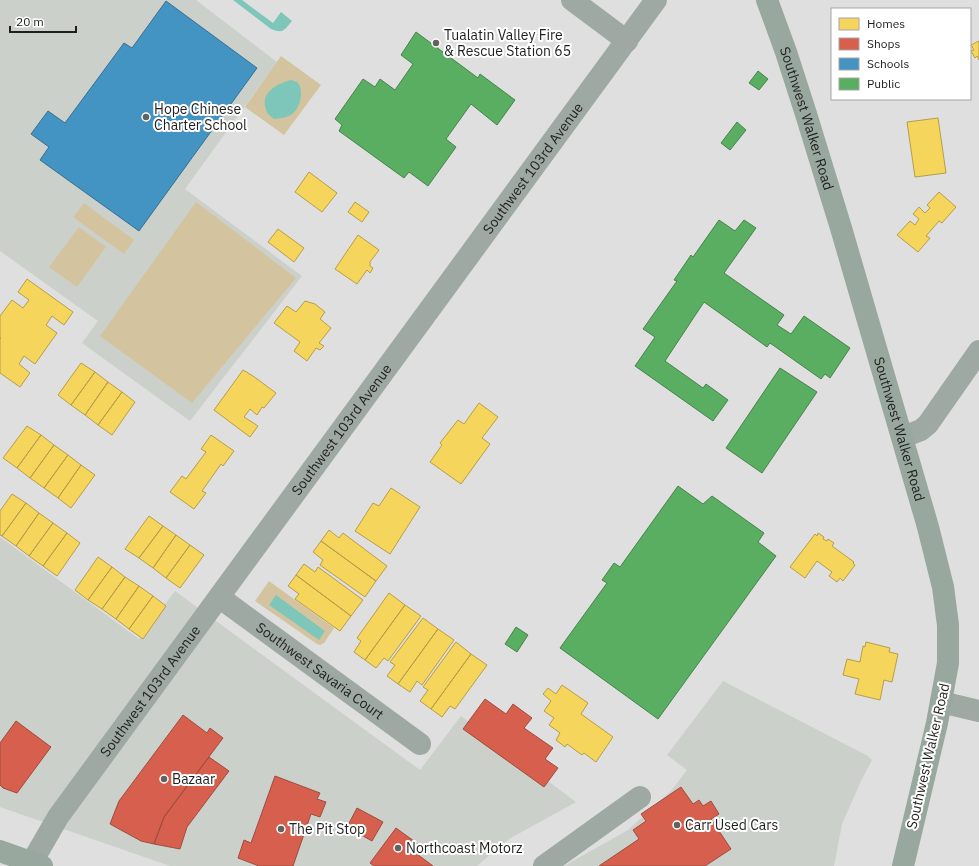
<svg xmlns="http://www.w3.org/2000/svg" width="979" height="866" font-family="'IBM Plex Sans',sans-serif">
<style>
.built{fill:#ccd0cb}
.green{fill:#d3c49f}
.water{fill:#7ec6ba}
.homes{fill:#f6d55c;stroke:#b69e49}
.shops{fill:#d6604d;stroke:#9f4c3f}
.schools{fill:#4393c3;stroke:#387092}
.public{fill:#5aae61;stroke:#48834d}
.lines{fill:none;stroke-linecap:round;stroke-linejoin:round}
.minor{stroke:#9da9a2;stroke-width:22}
.secondary{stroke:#98a89f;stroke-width:22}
.poi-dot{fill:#626261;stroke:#fff;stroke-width:1.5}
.labels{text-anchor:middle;stroke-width:4;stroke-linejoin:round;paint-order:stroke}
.poi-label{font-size:14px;fill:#1f1f1e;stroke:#fff;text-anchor:start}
.street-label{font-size:14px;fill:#1f1f1e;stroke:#fff}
</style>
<rect width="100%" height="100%" fill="#dedfde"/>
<path class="built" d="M 0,0 L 196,0 L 277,62 L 185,189 L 302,276 L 190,421 L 82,343 L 98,321 L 0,251 Z
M 0,537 L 139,639 L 175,591 L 420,770 L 461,716 L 576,802 L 509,839 L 477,866 L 170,866 L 0,807 Z
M 723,681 L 868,756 L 872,760 L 861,781 L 842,824 L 834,866 L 564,866 L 628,830 L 671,791 L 687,770 L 667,755 Z"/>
<path class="green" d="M 281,56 L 321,85 L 284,135 L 245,107 Z
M 196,202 L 296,278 L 192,403 L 100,336 Z
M 84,203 L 134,240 L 124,254 L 73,217 Z
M 79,227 L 106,247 L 77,287 L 49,267 Z
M 269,581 L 334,628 L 324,643 L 320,645 L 317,644 L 255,601 Z"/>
<path class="water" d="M 233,0 L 242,0 L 273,23 L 281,12 L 292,21 C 284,30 284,34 271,29 Z
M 291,80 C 293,81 296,81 297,82 C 305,89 300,109 292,114 C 287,118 281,118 274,119 C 272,117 268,115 267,112 C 266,111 266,108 265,106 C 262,91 279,83 291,80 Z
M 276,595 L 325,631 L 319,640 L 269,605 Z"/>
<path class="homes" d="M 979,41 L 979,60 L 977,56 L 975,58 L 971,51 L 974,50 L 971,45 Z
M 938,118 L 946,173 L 915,177 L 907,122 Z
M 309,172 L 337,193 L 322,212 L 295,192 Z
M 939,192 L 956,207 L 942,223 L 939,221 L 926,236 L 930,238 L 918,252 L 897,235 L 910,221 L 915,225 L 919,219 L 913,214 L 919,207 L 925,213 L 930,208 L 927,205 Z
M 355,202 L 369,212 L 362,222 L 348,212 Z
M 278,229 L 304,248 L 294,262 L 268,242 Z
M 358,235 L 379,250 L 370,262 L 370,266 L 373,268 L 370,273 L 367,270 L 357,284 L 335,269 Z
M 27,279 L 73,312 L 64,325 L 52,316 L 46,325 L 57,333 L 35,364 L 24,356 L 19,364 L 30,373 L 20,387 L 0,373 L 0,339 L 1,338 L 0,338 L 0,316 L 12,300 L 23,308 L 29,300 L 18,292 Z
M 305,301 L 315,304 L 325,312 L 320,319 L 331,328 L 319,343 L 324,346 L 320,350 L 316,348 L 307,361 L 294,351 L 300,342 L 274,323 L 287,306 L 296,312 Z
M 81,363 L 95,372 L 71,405 L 58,395 Z
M 243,370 L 253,376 L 276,393 L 264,408 L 262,407 L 257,415 L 250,409 L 244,417 L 258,426 L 250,437 L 214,410 Z
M 95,372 L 108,382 L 85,415 L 71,405 Z
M 108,382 L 122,392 L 98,425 L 85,415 Z
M 122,392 L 135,402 L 112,435 L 98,425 Z
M 479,403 L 498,417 L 482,438 L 490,444 L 461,484 L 430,462 L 442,445 L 440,443 L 458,420 L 464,424 Z
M 27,426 L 41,435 L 17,468 L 3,458 Z
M 41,435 L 54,445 L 30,478 L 17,468 Z
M 211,435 L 234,451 L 223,466 L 221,464 L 202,491 L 206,493 L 194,509 L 170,492 L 182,476 L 186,479 L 206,452 L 201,449 Z
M 54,445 L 68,455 L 44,488 L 30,478 Z
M 68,455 L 81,465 L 58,498 L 44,488 Z
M 81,465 L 95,475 L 71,508 L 58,498 Z
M 391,488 L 420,507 L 390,554 L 355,531 L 373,503 L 379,506 Z
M 12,494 L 26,503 L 2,536 L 0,535 L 0,511 Z
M 26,503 L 39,513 L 16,546 L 2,536 Z
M 39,513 L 53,523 L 29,556 L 16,546 Z
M 149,516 L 163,526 L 139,558 L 125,549 Z
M 53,523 L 67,533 L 43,566 L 29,556 Z
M 163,526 L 176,535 L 153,568 L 139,558 Z
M 329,530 L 339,538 L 343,533 L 387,566 L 376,581 L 321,541 Z
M 67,533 L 80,543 L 57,576 L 43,566 Z
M 818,533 L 824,537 L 823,539 L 827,541 L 828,539 L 834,543 L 832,546 L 854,562 L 853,563 L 855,565 L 843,581 L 840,578 L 837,582 L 829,576 L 832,572 L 817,561 L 805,578 L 790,567 L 815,534 L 817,536 Z
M 176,535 L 190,545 L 166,578 L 153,568 Z
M 321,541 L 376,581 L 365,597 L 320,565 L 323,560 L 313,552 Z
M 190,545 L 204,555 L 180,588 L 166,578 Z
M 98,557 L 112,567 L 88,600 L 75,590 Z
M 304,564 L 315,572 L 318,567 L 363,600 L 351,616 L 296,575 Z
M 112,567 L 125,577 L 102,609 L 88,600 Z
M 296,575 L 351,616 L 340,631 L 295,599 L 299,594 L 288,586 Z
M 125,577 L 139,586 L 116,619 L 102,609 Z
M 139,586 L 153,596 L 129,629 L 116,619 Z
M 389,593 L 405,605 L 365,660 L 354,652 L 361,641 L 357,638 Z
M 153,596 L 166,606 L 143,639 L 129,629 Z
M 405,605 L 421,616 L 388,661 L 384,658 L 376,668 L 365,660 Z
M 423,618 L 438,629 L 398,684 L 387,676 L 395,665 L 390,662 Z
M 438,629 L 454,640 L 422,685 L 417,681 L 410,692 L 398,684 Z
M 456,642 L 471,654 L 431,709 L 420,701 L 428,690 L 423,687 Z
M 866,642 L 890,648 L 889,652 L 898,654 L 892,682 L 884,680 L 880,700 L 855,694 L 859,679 L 843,675 L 847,659 L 860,662 L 863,646 L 865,647 Z
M 471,654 L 487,665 L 455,709 L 450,706 L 442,717 L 431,709 Z
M 562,685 L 588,703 L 581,714 L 613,737 L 596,762 L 584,753 L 582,755 L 567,744 L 565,747 L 556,740 L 560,733 L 549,725 L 554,718 L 544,711 L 551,701 L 543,694 L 548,688 L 556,694 Z"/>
<path class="shops" d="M 485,699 L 506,714 L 513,704 L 532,718 L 524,728 L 553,748 L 545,759 L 558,768 L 544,787 L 463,729 Z
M 183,715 L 207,733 L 210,728 L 223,738 L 164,817 L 154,844 L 141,841 L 110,824 L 119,801 Z
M 16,721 L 51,747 L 17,793 L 3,788 L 0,785 L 0,743 Z
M 209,757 L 229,771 L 187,827 L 180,849 L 154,844 L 164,817 Z
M 275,776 L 320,793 L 317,799 L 326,802 L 320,817 L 311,814 L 293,866 L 259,866 L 238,858 L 244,840 L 251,843 Z
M 681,787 L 693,804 L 699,800 L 703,806 L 711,801 L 719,814 L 711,819 L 731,849 L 705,866 L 599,866 L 639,839 L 633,830 L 646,821 L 641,814 Z
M 357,808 L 383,822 L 372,841 L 347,827 Z
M 396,828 L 418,844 L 413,851 L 433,866 L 374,866 L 370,863 Z"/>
<path class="schools" d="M 166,1 L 257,68 L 139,231 L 40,160 L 49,147 L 31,134 L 48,111 L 65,123 L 124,43 L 132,48 Z"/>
<path class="public" d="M 416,32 L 478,78 L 480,74 L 515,100 L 497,125 L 471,104 L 446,139 L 456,147 L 428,186 L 409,172 L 404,178 L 339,131 L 342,125 L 335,119 L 363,79 L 375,87 L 380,79 L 395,90 L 413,64 L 401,55 Z
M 758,71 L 768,79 L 759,90 L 749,83 Z
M 737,122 L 746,130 L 730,150 L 721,143 Z
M 719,220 L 735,231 L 744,220 L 756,228 L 724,273 L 784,315 L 777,325 L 791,334 L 804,316 L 850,348 L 830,378 L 825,374 L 821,379 L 770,343 L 767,347 L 704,302 L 665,361 L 703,388 L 706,384 L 728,400 L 713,421 L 635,366 L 655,337 L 643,329 L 677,281 L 674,280 L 691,255 L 693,257 Z
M 780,368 L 817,392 L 762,473 L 726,448 Z
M 678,486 L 703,504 L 712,496 L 764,533 L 758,542 L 776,556 L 658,719 L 560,648 L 607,583 L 602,580 L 614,563 L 620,567 Z
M 516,627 L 528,635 L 517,652 L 505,644 Z"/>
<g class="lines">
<g class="minor">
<path d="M 572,0 L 627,41"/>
<path d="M 903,437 L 921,430 L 928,424 L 979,351"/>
<path id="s1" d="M 219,597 L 420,744"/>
<path d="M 941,702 L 979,711"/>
<path id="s2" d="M 32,862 L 58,817 L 656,0"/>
<path d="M 544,866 L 640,797"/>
</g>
<g class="secondary">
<path id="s3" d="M 767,0 L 786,52 L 806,114 L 841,228 L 928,527 L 943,587 L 948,625 L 948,663 L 937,723 L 903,866"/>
<path d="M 0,851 L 42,866"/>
</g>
</g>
<g class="poi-dot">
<circle cx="436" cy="43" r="4"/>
<circle cx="146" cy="117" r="4"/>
<circle cx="164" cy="779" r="4"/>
<circle cx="677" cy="825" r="4"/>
<circle cx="281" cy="829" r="4"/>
<circle cx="398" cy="848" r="4"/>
</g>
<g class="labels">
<g class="poi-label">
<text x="444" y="40">Tualatin Valley Fire<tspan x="444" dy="16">&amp; Rescue Station 65</tspan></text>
<text x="154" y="114">Hope Chinese<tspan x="154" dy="16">Charter School</tspan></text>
<text x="172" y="784">Bazaar</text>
<text x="685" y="830">Carr Used Cars</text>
<text x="289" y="834">The Pit Stop</text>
<text x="406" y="853">Northcoast Motorz</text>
</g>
<g class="street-label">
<text dy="5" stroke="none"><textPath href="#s3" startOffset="125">Southwest Walker Road</textPath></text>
<text dy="5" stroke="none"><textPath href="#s2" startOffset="856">Southwest 103rd Avenue</textPath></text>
<text dy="5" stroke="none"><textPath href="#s3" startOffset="449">Southwest Walker Road</textPath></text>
<text dy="5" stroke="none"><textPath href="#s2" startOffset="532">Southwest 103rd Avenue</textPath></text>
<text dy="5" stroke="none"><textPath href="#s1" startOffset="125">Southwest Savaria Court</textPath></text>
<text dy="5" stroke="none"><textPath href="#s2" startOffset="208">Southwest 103rd Avenue</textPath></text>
<text transform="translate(928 756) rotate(-77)" y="5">Southwest Walker Road</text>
</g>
</g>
<rect x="831" y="8" width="140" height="92" fill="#ffffff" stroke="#a5a5a5"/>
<rect x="839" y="18" width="20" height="12" fill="#f6d55c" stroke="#a5a5a5"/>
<text x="867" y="28" font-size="12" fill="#1f1f1e">Homes</text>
<rect x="839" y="38" width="20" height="12" fill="#d6604d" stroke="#a5a5a5"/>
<text x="867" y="48" font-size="12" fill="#1f1f1e">Shops</text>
<rect x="839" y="58" width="20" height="12" fill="#4393c3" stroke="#a5a5a5"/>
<text x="867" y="68" font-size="12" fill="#1f1f1e">Schools</text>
<rect x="839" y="78" width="20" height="12" fill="#5aae61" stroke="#a5a5a5"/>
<text x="867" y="88" font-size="12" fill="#1f1f1e">Public</text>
<path d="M10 26v6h66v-6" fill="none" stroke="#1f1f1e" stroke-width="2"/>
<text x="16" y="26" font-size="12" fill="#1f1f1e" stroke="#ffffff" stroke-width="3" paint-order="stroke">20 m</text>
</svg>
